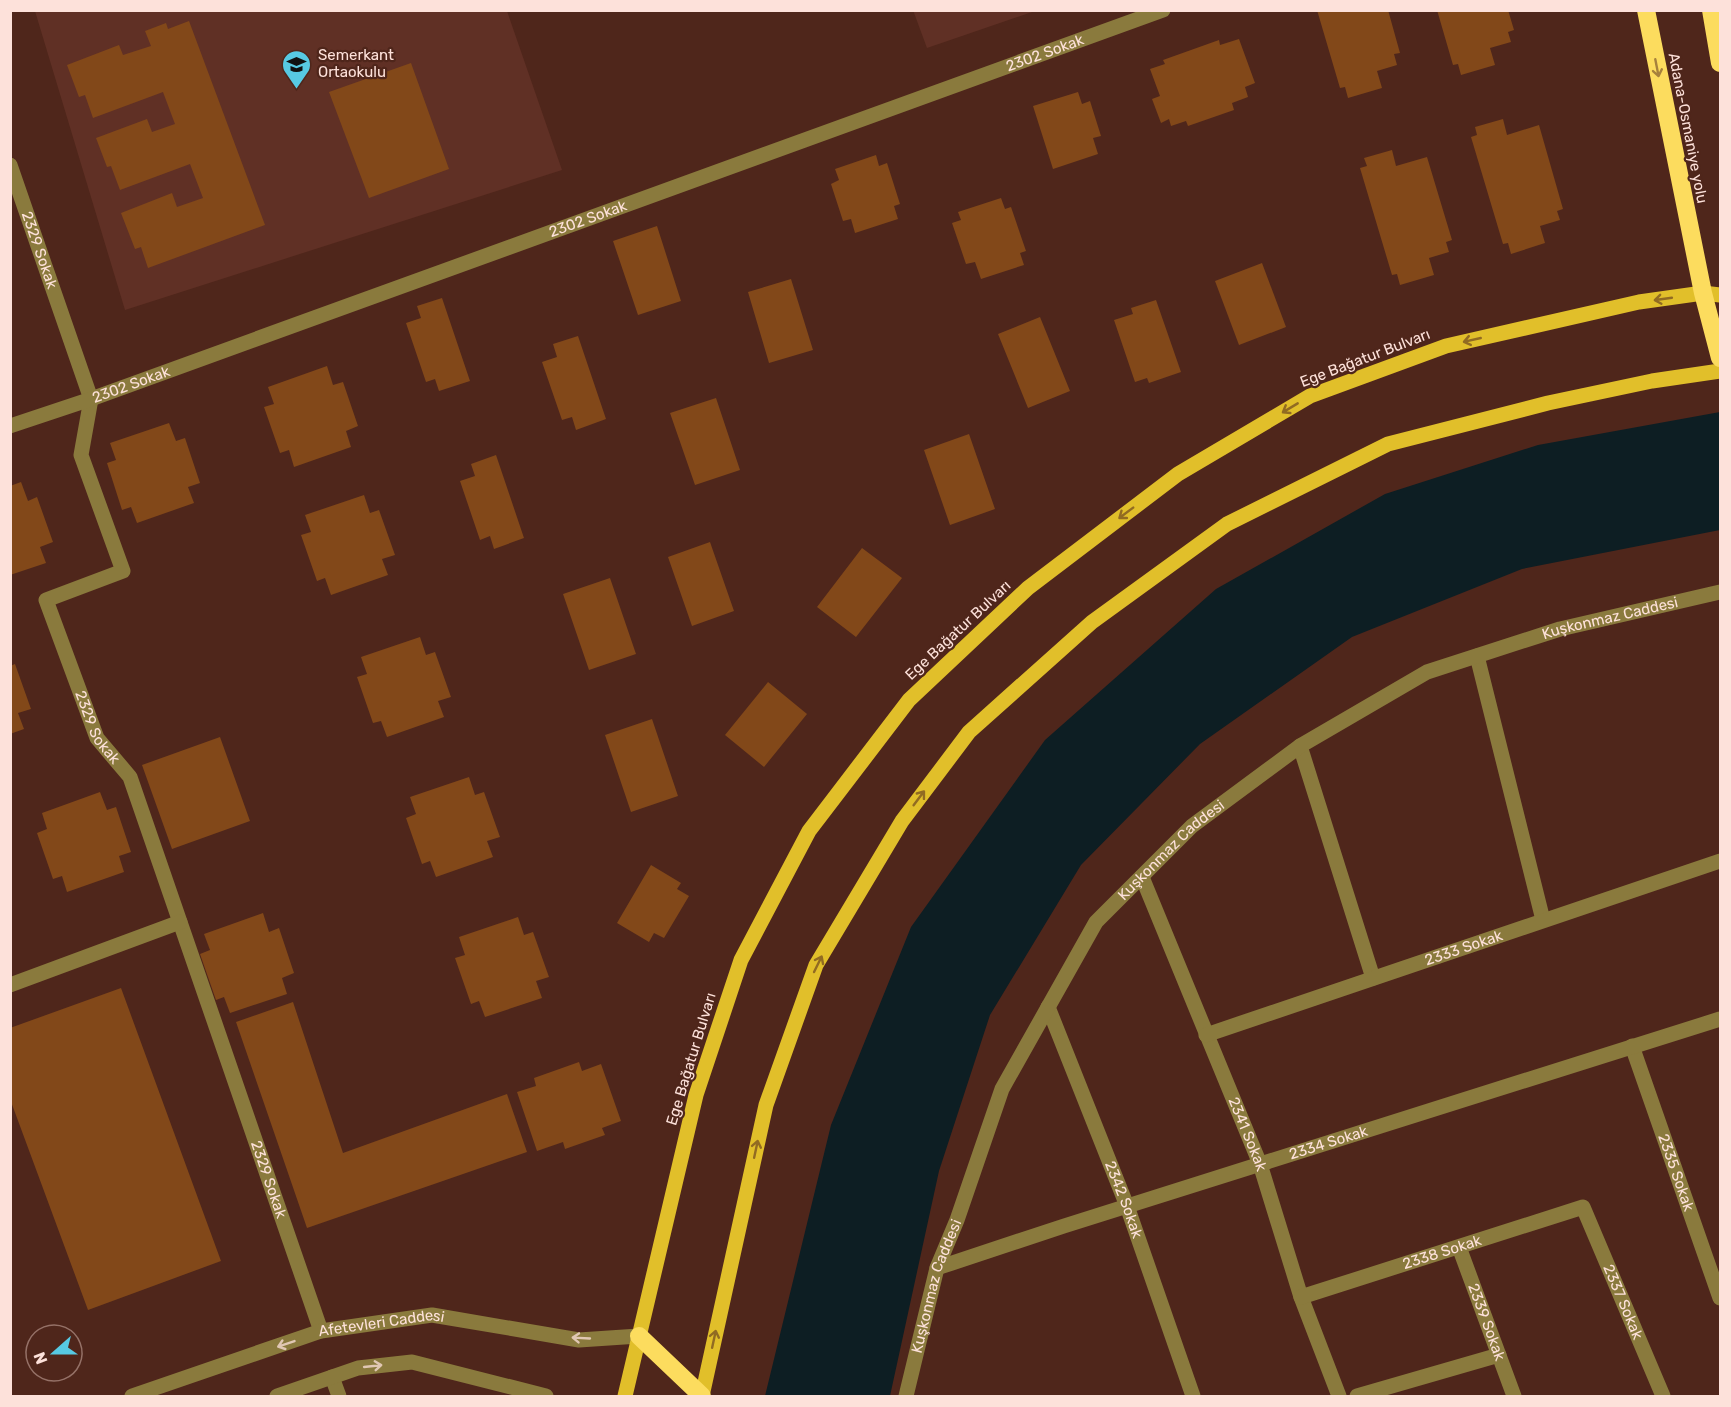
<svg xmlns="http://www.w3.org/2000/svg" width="1731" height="1407" font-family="Rubik,sans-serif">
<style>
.built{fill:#603025}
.water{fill:#0d1e23}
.building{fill:#824819}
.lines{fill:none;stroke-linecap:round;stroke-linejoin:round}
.minor{stroke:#8a7a3d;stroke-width:15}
.major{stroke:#e1bf2a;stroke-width:15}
.highway{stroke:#fcdc5e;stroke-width:18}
.oneway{stroke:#a6813c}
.oneway2{stroke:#916b22}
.oneway3{stroke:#e0c7b3}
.labels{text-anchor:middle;stroke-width:4.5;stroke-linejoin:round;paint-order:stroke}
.street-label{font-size:15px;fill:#fde1da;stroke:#4f261b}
.poi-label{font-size:15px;fill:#fde1da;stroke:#4f261b;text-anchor:start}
</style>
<rect width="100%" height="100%" fill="#4f261b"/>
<path class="built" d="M 913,10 L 1035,10 L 1035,11 L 927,48 Z
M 35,11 L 507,11 L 562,170 L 125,310 Z"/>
<path class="water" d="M 1720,412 L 1720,530 L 1522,569 L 1352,637 L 1200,744 L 1081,865 L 990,1015 L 939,1171 L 890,1396 L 765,1396 L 831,1125 L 911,927 L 1045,740 L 1216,589 L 1385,494 L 1538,445 Z"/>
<path class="building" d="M 1317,10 L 1388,10 L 1400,53 L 1394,54 L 1397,65 L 1377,71 L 1382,88 L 1348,98 L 1345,87 L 1340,88 Z
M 1437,10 L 1508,10 L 1514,30 L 1508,32 L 1511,42 L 1490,48 L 1495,65 L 1461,75 L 1458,64 L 1453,65 Z
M 189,21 L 265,225 L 148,268 L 141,247 L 135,249 L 121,213 L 172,193 L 177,207 L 203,198 L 190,164 L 120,190 L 111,166 L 107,167 L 96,138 L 147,119 L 152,132 L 175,124 L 163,92 L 93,118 L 85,95 L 79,97 L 67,65 L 119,45 L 123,55 L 151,46 L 145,31 L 166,23 L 168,29 Z
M 1239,39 L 1255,83 L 1245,87 L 1248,97 L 1232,103 L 1234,110 L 1188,126 L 1186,121 L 1171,126 L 1169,119 L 1161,123 L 1152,99 L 1160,96 L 1150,69 L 1165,64 L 1163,60 L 1219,40 L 1220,45 Z
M 411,63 L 449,169 L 369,198 L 329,92 Z
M 1078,92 L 1082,104 L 1090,101 L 1101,136 L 1093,138 L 1098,154 L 1053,169 L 1033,106 Z
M 1503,119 L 1507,135 L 1539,125 L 1563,209 L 1557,211 L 1560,220 L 1540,226 L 1545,243 L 1511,254 L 1508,243 L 1503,244 L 1471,137 L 1477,135 L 1475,127 Z
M 1392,150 L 1396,166 L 1427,157 L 1452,240 L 1446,242 L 1449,252 L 1429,258 L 1434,275 L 1400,285 L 1397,274 L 1392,275 L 1360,168 L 1367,166 L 1364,158 Z
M 876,155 L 879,166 L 887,163 L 900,204 L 894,206 L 898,219 L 855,233 L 851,219 L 843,221 L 831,184 L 839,180 L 835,169 Z
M 1001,198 L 1005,209 L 1011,207 L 1026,251 L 1020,253 L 1024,265 L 981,279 L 975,262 L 966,264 L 952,223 L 961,220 L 958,212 Z
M 657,226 L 681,301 L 638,315 L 613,241 Z
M 1262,263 L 1286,327 L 1239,345 L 1215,281 Z
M 791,279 L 813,350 L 769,363 L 748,292 Z
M 442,298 L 470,381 L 439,391 L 435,379 L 426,382 L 406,323 L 421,318 L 417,306 Z
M 1156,300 L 1181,372 L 1149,383 L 1147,378 L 1135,382 L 1114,320 L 1133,314 L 1131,308 Z
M 1040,317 L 1070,391 L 1028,408 L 998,334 Z
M 578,336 L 606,419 L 576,430 L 572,417 L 562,420 L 542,362 L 557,357 L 553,344 Z
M 327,366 L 333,385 L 343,382 L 358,426 L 346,431 L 351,447 L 294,467 L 289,450 L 280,453 L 264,407 L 274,404 L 268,387 Z
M 716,398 L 740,470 L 695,485 L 670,413 Z
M 169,423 L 176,441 L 185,438 L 200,483 L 188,487 L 194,503 L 137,523 L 131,507 L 122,510 L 107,463 L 116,460 L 110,443 Z
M 969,434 L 995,509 L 950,525 L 924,450 Z
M 496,455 L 524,538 L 494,549 L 490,536 L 480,540 L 460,481 L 475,476 L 471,464 Z
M 21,482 L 28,501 L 37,497 L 53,542 L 40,547 L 46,563 L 10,575 L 10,486 Z
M 364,495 L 370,513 L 379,510 L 395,555 L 382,559 L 388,575 L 331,595 L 325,578 L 317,581 L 301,535 L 311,532 L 305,515 Z
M 710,542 L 734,611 L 692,626 L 668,557 Z
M 862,548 L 902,578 L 856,637 L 817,607 Z
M 610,578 L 636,654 L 589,670 L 563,594 Z
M 420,637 L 426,655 L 435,652 L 451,697 L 438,701 L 444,717 L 387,737 L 381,721 L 373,723 L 357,677 L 367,674 L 361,657 Z
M 15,664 L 31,709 L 18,713 L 24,729 L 10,734 L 10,666 Z
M 768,682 L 807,714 L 764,767 L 725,735 Z
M 652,719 L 678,796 L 631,812 L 605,735 Z
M 220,737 L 250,821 L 172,849 L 142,765 Z
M 469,777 L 475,795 L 484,792 L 500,837 L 487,841 L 493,857 L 436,877 L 430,861 L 422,864 L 406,818 L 416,814 L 410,797 Z
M 100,792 L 107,810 L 116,807 L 131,852 L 119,856 L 124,872 L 67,892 L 62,876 L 53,879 L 37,833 L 47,829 L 42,813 Z
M 651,865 L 681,883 L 677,889 L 689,896 L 664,938 L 654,933 L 649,942 L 617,923 Z
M 263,913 L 269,932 L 279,928 L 294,973 L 282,978 L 287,994 L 230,1013 L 224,997 L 216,1000 L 200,954 L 210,950 L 204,934 Z
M 518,917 L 524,935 L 533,932 L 549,977 L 536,981 L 542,998 L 485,1017 L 479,1001 L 471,1004 L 455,958 L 465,955 L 459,937 Z
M 121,988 L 221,1261 L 88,1310 L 10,1099 L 10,1028 Z
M 293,1002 L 343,1153 L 507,1094 L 527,1152 L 307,1228 L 236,1022 Z
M 579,1062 L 582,1071 L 601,1064 L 621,1121 L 602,1128 L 605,1135 L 565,1149 L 563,1142 L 537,1151 L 517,1092 L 536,1086 L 534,1078 Z"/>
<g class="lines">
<g class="minor">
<path id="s1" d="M 10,165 L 91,399 L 81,455 L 123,571 L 46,600 L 97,738 L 130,777 L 321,1331"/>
<path id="s2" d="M 10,426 L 91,399 L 1163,10"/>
<path d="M 1477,656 L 1543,920"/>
<path d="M 1300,746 L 1373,978"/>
<path id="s3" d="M 1142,877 L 1260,1164 L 1301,1297 L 1339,1396"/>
<path d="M 10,985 L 180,922"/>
<path id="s4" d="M 1048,1007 L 1127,1206 L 1193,1396"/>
<path id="s5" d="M 1206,1035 L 1720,861"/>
<path id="s6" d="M 1632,1046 L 1720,1298"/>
<path id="s7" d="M 1459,1247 L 1514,1396"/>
<path id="s8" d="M 937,1268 L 1064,1226 L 1720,1019"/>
<path id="s9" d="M 1301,1297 L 1583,1207 L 1663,1396"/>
<path d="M 332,1377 L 339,1396"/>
<path id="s10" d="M 132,1396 L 321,1331 L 432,1315 L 579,1340 L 639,1336"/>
<path d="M 277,1396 L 358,1368 L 412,1362 L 546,1396"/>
<path id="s11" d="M 906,1396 L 937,1268 L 957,1220 L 1002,1089 L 1096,922 L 1192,826 L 1300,746 L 1427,672 L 1560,629 L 1720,592"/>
<path d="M 1357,1396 L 1499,1355"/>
</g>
<path class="major" d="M 625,1396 L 696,1095 L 741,960 L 809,831 L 909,700 L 1028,588 L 1178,474 L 1310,396 L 1446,346 L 1639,302 L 1703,293 L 1720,295
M 702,1396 L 766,1105 L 816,965 L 902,821 L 969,732 L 1092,622 L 1227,524 L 1388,444 L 1548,403 L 1652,381 L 1720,371"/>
<path class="highway" d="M 1646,10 L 1703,293 L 1720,358
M 1711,10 L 1720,63
M 639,1336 L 702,1396"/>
</g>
<defs><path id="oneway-shaft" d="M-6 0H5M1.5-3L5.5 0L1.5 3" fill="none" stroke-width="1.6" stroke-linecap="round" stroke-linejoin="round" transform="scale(1.5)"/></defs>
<use class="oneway" href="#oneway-shaft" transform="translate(1657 68) rotate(79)"/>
<g class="oneway2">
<use href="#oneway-shaft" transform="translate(1663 299) rotate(172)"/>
<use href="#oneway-shaft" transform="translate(1472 340) rotate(167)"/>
<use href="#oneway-shaft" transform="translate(1290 408) rotate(149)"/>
<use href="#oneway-shaft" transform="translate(1126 513) rotate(143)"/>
<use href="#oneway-shaft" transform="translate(919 798) rotate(-53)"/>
<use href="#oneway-shaft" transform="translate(818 964) rotate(-64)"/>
<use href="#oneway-shaft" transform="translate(756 1149) rotate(-78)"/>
<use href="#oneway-shaft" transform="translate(714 1339) rotate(-78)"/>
</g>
<g class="oneway3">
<use href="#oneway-shaft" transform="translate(581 1338) rotate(-177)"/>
<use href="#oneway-shaft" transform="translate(286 1344) rotate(161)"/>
<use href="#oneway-shaft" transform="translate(373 1366) rotate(-6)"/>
</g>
<defs>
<symbol id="school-pin" viewBox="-11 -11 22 30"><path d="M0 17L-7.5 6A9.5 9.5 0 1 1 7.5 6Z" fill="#57c9e3" stroke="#4f261b"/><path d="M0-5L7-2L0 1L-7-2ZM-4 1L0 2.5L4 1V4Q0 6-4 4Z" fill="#111"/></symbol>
</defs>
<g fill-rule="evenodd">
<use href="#school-pin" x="280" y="48" width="33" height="45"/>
</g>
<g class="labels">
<g class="street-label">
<text dy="5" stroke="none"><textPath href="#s2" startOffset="1100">2302 Sokak</textPath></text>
<text transform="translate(1688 128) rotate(79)" y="5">Adana-Osmaniye yolu</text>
<text dy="5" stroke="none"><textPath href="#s2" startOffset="614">2302 Sokak</textPath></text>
<text dy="5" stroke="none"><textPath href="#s1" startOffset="90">2329 Sokak</textPath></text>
<text transform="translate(1365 358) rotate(-21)" y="5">Ege Bağatur Bulvarı</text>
<text dy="5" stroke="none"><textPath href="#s2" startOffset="128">2302 Sokak</textPath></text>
<text dy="5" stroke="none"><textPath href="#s11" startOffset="1122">Kuşkonmaz Caddesi</textPath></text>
<text transform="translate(958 630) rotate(-43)" y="5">Ege Bağatur Bulvarı</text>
<text dy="5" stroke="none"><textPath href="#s1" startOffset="648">2329 Sokak</textPath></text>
<text dy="5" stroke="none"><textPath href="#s11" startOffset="618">Kuşkonmaz Caddesi</textPath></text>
<text dy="5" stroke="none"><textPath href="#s5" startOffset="272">2333 Sokak</textPath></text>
<text transform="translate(691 1059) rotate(-73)" y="5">Ege Bağatur Bulvarı</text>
<text dy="5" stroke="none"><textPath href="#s3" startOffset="278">2341 Sokak</textPath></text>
<text dy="5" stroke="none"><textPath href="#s8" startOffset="411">2334 Sokak</textPath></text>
<text dy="5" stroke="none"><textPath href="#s6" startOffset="134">2335 Sokak</textPath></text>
<text dy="5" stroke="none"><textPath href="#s1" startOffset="1134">2329 Sokak</textPath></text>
<text dy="5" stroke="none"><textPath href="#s4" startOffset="207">2342 Sokak</textPath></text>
<text dy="5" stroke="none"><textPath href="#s9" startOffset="148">2338 Sokak</textPath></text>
<text dy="5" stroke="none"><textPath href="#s11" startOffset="114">Kuşkonmaz Caddesi</textPath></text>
<text dy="5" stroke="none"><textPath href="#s9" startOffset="399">2337 Sokak</textPath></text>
<text dy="5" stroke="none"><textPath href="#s7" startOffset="80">2339 Sokak</textPath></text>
<text dy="5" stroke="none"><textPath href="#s10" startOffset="261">Afetevleri Caddesi</textPath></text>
</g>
<g class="poi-label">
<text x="318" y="60">Semerkant<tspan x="318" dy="17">Ortaokulu</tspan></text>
</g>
</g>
<rect width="1731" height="1407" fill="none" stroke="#fde1da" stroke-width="24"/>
<g transform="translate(54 1353) rotate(249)"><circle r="28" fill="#4f261b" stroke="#957167" stroke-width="1.5"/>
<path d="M0-4.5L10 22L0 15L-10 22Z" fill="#57c9e3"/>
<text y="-9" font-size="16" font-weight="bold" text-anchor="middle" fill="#fde1da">N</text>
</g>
</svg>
